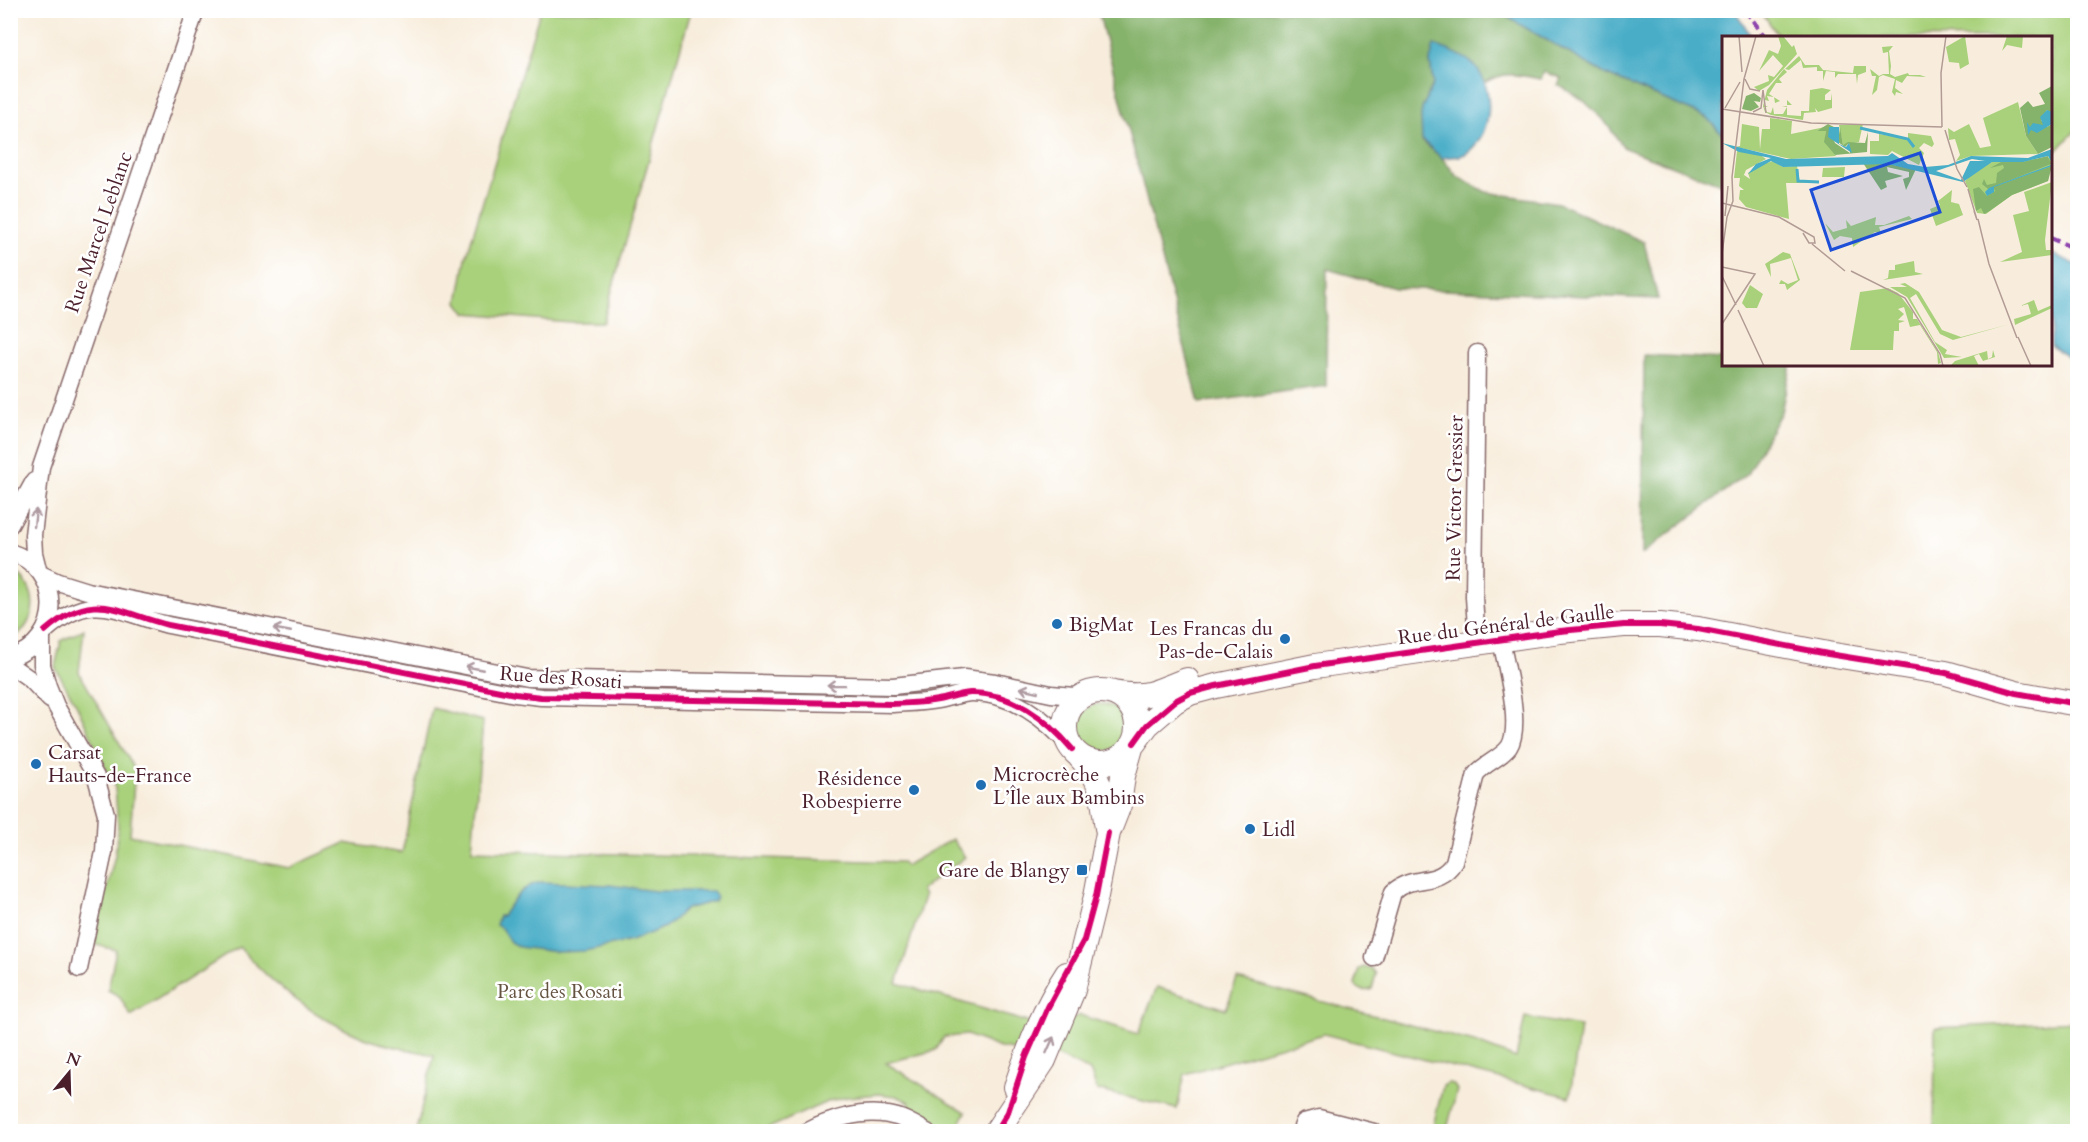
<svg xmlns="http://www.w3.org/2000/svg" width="2088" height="1142" font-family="Cardo,serif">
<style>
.green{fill:#a9d17c;stroke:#7a7854;stroke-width:1.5}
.forest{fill:#86b36c;stroke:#68694c;stroke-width:1.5}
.water{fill:#48adc7;stroke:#496679;stroke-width:1.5}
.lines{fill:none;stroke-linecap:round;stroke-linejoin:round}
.street-casing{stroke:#876769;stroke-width:19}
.secondary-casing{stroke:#876769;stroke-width:26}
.street{stroke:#fff;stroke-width:16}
.secondary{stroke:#fff;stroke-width:24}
.quiet{stroke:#8e44ad;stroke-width:4.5;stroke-dasharray:9 4.5;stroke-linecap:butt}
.cycleway-casing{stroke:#fff;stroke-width:10}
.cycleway{stroke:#d6006c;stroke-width:6}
.oneway{stroke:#ae9aa0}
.poi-dot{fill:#1f6fb2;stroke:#fff;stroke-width:2}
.labels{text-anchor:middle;stroke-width:5;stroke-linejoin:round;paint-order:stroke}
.street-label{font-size:20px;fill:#4a1f2b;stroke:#fff}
.poi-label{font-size:20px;fill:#4a1f2b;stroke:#fff;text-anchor:start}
.park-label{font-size:20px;fill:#665443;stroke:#fff}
.inset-river{fill:none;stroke:#48adc7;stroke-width:3}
.inset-road{fill:none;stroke:#b29b95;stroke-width:1.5}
.view{fill:#1d4ed8;fill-opacity:0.15;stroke:#1d4ed8;stroke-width:3}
.inset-edge{fill:none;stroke:#4a1f2b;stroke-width:3}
</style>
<rect width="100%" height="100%" fill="#fff"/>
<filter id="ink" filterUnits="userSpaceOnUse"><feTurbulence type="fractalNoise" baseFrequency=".0167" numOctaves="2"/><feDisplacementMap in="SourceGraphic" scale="12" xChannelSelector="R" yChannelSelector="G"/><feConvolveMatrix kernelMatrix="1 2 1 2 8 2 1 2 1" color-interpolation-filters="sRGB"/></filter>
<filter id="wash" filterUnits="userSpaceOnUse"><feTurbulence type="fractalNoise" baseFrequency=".008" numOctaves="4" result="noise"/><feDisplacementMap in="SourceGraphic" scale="24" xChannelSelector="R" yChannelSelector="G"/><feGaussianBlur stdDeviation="1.35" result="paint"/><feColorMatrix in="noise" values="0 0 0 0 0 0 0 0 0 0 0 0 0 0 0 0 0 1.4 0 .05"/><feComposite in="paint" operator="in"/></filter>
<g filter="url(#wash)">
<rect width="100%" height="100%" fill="#f8eddc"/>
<path class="green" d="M 540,11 L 691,11 L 603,322 L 569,322 L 466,313 L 458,302 L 466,258 Z
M 1761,11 L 2077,11 L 2077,129 L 2051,157 L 2050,38 L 1779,37 Z
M 11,570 C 40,585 40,624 11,639 Z
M 84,629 L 79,672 L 135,770 L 130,835 L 289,868 L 345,843 L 402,853 L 432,708 L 483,721 L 472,850 L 902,862 L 905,866 L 952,839 L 965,857 L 921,890 L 924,896 L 897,983 L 1047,1028 L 1080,1015 L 1138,1034 L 1157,987 L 1226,1009 L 1237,979 L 1474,1042 L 1516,1058 L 1525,1017 L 1580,1027 L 1570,1097 L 1324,1034 L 1185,1074 L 1177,1109 L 1097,1090 L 1090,1071 L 1057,1056 L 1000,1048 L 967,1035 L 944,1037 L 936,1050 L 886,1063 L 966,1112 L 956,1131 L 942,1131 L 906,1110 L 910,1102 L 896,1096 L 879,1094 L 847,1097 L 829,1101 L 762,1131 L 416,1131 L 434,1055 C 411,1050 384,1046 362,1037 C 312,1016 275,987 239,947 L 131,1016 L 119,996 L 108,990 L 116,950 L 93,944 L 115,855 L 118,827 L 115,788 L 77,706 L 55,667 L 61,641 Z
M 338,646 L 503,678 L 674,686 L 674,694 L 537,691 L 338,653 Z
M1077 728a24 24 0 1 1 48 0a24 24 0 1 1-48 0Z
M 1364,967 L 1372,969 L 1376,974 L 1372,989 C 1365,992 1360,991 1355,985 L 1359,969 Z
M 2077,1021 L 2077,1131 L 1934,1131 L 1935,1028 Z
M 1448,1083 L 1453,1084 L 1457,1090 L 1448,1125 L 1444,1129 L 1434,1126 L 1434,1122 L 1443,1086 Z"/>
<path class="forest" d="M 1098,11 L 1497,11 L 1605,74 L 1706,117 L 1723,135 L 1723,185 L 1624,148 L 1603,119 L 1583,100 L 1558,85 L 1561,78 L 1544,72 L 1541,79 C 1518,75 1505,70 1484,83 L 1475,66 L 1430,61 L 1433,84 L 1422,109 L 1422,141 L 1442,158 L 1457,176 L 1486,192 L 1558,203 L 1644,242 L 1658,299 L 1395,288 L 1327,269 L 1326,386 L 1199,403 Z
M 1644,355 L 1723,359 L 1724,364 L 1791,365 L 1781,412 L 1747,474 L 1642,554 Z"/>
<path class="water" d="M 1497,11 L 1735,11 L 1752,37 L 1724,38 L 1723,135 L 1706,117 L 1605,74 Z
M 1434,45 C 1446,49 1467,57 1475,66 C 1496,90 1493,137 1465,154 C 1460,157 1449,157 1442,158 L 1422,140 L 1421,117 L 1422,109 L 1433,84 L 1430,61 Z
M 2051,253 L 2077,265 L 2077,363 L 2051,346 Z
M 541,882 L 609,885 L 656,891 L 713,891 L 717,897 L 715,901 L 686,909 L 665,927 L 631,941 L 585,951 L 556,952 L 519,947 L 510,942 L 502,929 L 496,925 L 499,916 L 502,916 C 513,900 521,886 541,882 Z"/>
</g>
<g filter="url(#ink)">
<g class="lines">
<defs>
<path id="street" d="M 10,525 L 34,481
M 10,552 C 64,569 64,641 10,658
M 38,569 L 34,553 L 33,535 L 41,467 L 196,10
M 41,574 L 58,582 L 87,591 L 527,678 L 893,686 L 964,678 L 995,682 L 1051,694 L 1074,696 L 1087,694
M 45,631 C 94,588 116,612 168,625 L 515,694 L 541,697 L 893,704 C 908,703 923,703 938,700 C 949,698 959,694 970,693 C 1011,692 1047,719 1072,749
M 42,636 L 42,665 L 48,686 L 56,706 L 96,777 L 106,814 L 104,852 L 79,969
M 1477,643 L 1474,597 L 1477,353
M 10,665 L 30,679 L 50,700
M 1374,958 L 1393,892 C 1413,873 1438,888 1454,862 L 1476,774 C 1485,763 1501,758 1509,747 C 1523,725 1505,665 1501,639
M 806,1132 C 830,1119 862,1110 888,1115 C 903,1117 915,1125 927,1132
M 1300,1132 L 1304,1122 L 1319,1118 L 1374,1132"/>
<path id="secondary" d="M1065 727a36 36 0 1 1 72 0a36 36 0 1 1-72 0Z
M 1113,693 C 1152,699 1153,692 1187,680
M 1134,743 L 1147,725 L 1175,701 L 1190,693 L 1216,686 L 1315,666 L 1560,631 L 1624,625 L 1660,625 L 1698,629 L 1828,654 L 1946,673 L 2016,693 L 2078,704
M 1080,757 C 1104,782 1102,796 1107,828
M 1016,1087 C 1029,1048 1044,1009 1067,974
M 996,1132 L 1044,1060 L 1073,990 L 1096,896 L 1108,833 L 1119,805 L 1123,776 L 1131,748"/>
</defs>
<use href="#street" class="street-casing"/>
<use href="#secondary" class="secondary-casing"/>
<use href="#street" class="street"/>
<use href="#secondary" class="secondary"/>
<path class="quiet" d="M 1745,10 L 1766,38
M 2050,238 L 2078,250"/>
<defs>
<path id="cycleway" d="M 45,631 C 94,588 116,612 168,625 L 515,694 L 541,697 L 893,704 C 908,703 923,703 938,700 C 949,698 959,694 970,693 C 1011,692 1047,719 1072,749
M 1134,743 L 1147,725 L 1175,701 L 1190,693 L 1216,686 L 1315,666 L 1560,631 L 1624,625 L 1660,625 L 1698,629 L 1828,654 L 1946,673 L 2016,693 L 2078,704
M 996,1132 L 1008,1112 L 1026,1057 L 1048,1007 L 1084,940 L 1096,896 L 1108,833"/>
</defs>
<use href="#cycleway" class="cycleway-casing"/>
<use href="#cycleway" class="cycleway"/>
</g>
<defs><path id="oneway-shaft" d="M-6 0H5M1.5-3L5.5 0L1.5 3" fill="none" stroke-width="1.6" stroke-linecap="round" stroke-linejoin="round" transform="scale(1.5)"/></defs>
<g class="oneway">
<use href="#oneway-shaft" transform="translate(35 518) rotate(-84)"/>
<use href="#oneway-shaft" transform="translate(282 630) rotate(-169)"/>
<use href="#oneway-shaft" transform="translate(474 668) rotate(-169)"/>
<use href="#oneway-shaft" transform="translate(836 685) rotate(-179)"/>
<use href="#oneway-shaft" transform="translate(1029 690) rotate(-167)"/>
<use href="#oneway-shaft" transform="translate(1050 1045) rotate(-66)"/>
</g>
</g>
<g class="poi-dot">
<circle cx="1057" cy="624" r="6"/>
<circle cx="1285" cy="639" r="6"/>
<circle cx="36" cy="764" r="6"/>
<circle cx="981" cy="785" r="6"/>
<circle cx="914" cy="790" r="6"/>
<circle cx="1250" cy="829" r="6"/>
<rect x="1076" y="864" width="12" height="12" rx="3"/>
</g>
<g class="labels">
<g class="street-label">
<text transform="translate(98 232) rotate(-71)" y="7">Rue Marcel Leblanc</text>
<text transform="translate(1454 498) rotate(-89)" y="7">Rue Victor Gressier</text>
<text transform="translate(1506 624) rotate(-7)" y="7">Rue du Général de Gaulle</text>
<text transform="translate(561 677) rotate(4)" y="7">Rue des Rosati</text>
</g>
<g class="poi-label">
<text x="1069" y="631">BigMat</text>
<text x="1273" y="635" text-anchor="end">Les Francas du<tspan x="1273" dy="23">Pas-de-Calais</tspan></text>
<text x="48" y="759">Carsat<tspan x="48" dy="23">Hauts-de-France</tspan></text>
<text x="993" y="781">Microcrèche<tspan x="993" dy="23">L’Île aux Bambins</tspan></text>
<text x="902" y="785" text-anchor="end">Résidence<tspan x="902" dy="23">Robespierre</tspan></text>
<text x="1262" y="836">Lidl</text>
<text x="1070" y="877" text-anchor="end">Gare de Blangy</text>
</g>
<g class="park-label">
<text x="560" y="998">Parc des Rosati</text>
</g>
</g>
<g transform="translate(1722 36)">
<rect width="330" height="330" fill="#f8eddc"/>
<path d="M 56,0 L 61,0 L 70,11 L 72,9 L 75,18 L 47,49 L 37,55 L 32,51 L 47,45 L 46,39 L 52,41 L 61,30 L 51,19 L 37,35 L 47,14 L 56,18 L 59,10 ZM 243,0 L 247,28 L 238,33 L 237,27 L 227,26 L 224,11 ZM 285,0 L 301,0 L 300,12 L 285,9 L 280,15 ZM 171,10 L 167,15 L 169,30 L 168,38 L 173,41 L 186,37 L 187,39 L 198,39 L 204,41 L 185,40 L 180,47 L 174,44 L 173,52 L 181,58 L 174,56 L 173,60 L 170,56 L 173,43 L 161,39 L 157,41 L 155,54 L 150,59 L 154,40 L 150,40 L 148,33 L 157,40 L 161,38 L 167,38 L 166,16 L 161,17 L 160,11 ZM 77,20 L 83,29 L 97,29 L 101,34 L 131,37 L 132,30 L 144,30 L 144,36 L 136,39 L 135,48 L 134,38 L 116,38 L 113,42 L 113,36 L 104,35 L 101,45 L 101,35 L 95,35 L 95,31 L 81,32 L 79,24 L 67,34 L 63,33 ZM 62,33 L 65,36 L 57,43 L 60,47 L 54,47 L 47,58 L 58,65 L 53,67 L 52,61 L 45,60 L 47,65 L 43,64 L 42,69 L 46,71 L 42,71 L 45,76 L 49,77 L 51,71 L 52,78 L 61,78 L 65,71 L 60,71 L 65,70 L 65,64 L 70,69 L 65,69 L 65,79 L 79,80 L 79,71 L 79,75 L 87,75 L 88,54 L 100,52 L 109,54 L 103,59 L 103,64 L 109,64 L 110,57 L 110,72 L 96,76 L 93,72 L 94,76 L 82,77 L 81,84 L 49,79 L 43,76 L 41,70 L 45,54 ZM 296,66 L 304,100 L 316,118 L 249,120 L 234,125 L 238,119 L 233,103 L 227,104 L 226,92 L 232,96 L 247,88 L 258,112 L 269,110 L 261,82 ZM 48,82 L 70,85 L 69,98 L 103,91 L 95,95 L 104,95 L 103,106 L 114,120 L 144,118 L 69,123 L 14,111 L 18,110 L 20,88 L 37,91 L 38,113 L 40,93 L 48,93 ZM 141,88 L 137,106 L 121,109 L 117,89 ZM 186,97 L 209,100 L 212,108 L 210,111 L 202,107 L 197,112 L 202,117 L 197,129 L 170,115 L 166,119 L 148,118 L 148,105 L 157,105 L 157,98 L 186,103 ZM 15,115 L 37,118 L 44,123 L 24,134 L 19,146 L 22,139 L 28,143 L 26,137 L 35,130 L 51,125 L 61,131 L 75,130 L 78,146 L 98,147 L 64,147 L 67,183 L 24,171 L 17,163 L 18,154 L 22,154 L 17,150 L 18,142 L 12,142 ZM 330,122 L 326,145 L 290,159 L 264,178 L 255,177 L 243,145 L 255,133 L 270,126 ZM 123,131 L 122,141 L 100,141 L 101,132 ZM 330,146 L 323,204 L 324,214 L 330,214 L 330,219 L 278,226 L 300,216 L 291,179 L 307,175 L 302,156 ZM 230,154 L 229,166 L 237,168 L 241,179 L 214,190 L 208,173 L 218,169 L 216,165 ZM 187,180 L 190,183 L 157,191 L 159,197 L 153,196 L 131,211 L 130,202 L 118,200 L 112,204 L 103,187 L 111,196 L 125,192 L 124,184 L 129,190 L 154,181 L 153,189 L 162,189 ZM 61,216 L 68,218 L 78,244 L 65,254 L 63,248 L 57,248 L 59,244 L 66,248 L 76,244 L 69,222 L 48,228 L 49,241 L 43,228 ZM 192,225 L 193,236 L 201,238 L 161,244 L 166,242 L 167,234 L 173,234 L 173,229 ZM 183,247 L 197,256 L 220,294 L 239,301 L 288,288 L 231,304 L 218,298 L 194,258 L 188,262 L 213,306 L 225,314 L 223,318 L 240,321 L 222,322 L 185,261 L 168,251 L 185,251 L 178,248 ZM 28,249 L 41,258 L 35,272 L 24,272 L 20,267 ZM 166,252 L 176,257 L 191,276 L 191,283 L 195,283 L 216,316 L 219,327 L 216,328 L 215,316 L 198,289 L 188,291 L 182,271 L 176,273 L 182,278 L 176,284 L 183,285 L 177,287 L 177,295 L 172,295 L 171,314 L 128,314 L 138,256 ZM 312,264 L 316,275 L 330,269 L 330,272 L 293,289 L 292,283 L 309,278 L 306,268 L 298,270 ZM 271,314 L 273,321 L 261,325 L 257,318 L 252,320 L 257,330 L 228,330 L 233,325 L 265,315 L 266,323 L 270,321 Z" fill="#a9d17c"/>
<path d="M 330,50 L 330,85 L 325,74 L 319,84 L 325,91 L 330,88 L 330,111 L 316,118 L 304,100 L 298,72 L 306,65 L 311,71 L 323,68 L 317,57 ZM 32,57 L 39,62 L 38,66 L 32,65 L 37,71 L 29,75 L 20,73 L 24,60 ZM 106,88 L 112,91 L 107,91 L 113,107 L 128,117 L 127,107 L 123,111 L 116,106 L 118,91 L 121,109 L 126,106 L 143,107 L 146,96 L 145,116 L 113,119 L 102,106 L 104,95 L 95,95 ZM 326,120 L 329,128 L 266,153 L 260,148 L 262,143 L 265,149 L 274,147 L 275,137 L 282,132 L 281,129 L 268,132 L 279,126 L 270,126 L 301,126 ZM 141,127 L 166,128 L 194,133 L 184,154 L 181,143 L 187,141 L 187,136 L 165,131 L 166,136 L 181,140 L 163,145 L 165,151 L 159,154 ZM 330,130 L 326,145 L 290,159 L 266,176 L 262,178 L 259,172 L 254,175 L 251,153 L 257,151 L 265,160 L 273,155 L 271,151 Z" fill="#86b36c"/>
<path d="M 325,74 L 330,76 L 330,88 L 315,97 L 309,94 L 306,99 L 305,86 L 308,91 L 311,87 L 321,89 L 318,81 ZM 107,91 L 117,91 L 117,108 L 124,111 L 127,107 L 130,117 L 106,101 ZM 0,107 L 64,123 L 166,120 L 170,117 L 186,128 L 203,131 L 226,129 L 249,120 L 306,122 L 330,113 L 330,130 L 272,151 L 272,156 L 265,160 L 263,156 L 267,152 L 329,129 L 329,125 L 326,120 L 301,126 L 270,126 L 241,146 L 166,128 L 61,131 L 49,125 L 26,138 L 34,128 L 49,122 L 17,116 ZM 250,123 L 263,125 L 248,125 L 239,144 L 214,135 Z" fill="#48adc7" fill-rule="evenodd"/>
<path class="inset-river" d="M 138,92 L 186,103 L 192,111M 75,133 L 76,145 L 97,146"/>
<path class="inset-road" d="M 17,0 L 20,36M 23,43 L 28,53 L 38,55M 3,72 L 18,46M 0,73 L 89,87 L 220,91M 31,76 L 39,72 L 41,54 L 44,77M 220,91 L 219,37 L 224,0M 223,94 L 235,133 L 245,151M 10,141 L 22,43 L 34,0M 246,153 L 255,184 L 252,175M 0,167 L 57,181 L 92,201 L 93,207 L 87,207 L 81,197M 3,180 L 6,150M 256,183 L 267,228 L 295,302M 90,208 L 123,235M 0,218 L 5,181 L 11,165 L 10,141M 0,231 L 33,238 L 0,288M 129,235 L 183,262 L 218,318 L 221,330M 0,240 L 14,269M 16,274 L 42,330M 296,301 L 309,330"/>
<path class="view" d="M 198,117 L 218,176 L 109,214 L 89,154 Z"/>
<rect width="330" height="330" class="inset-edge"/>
</g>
<rect width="2088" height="1142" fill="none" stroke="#fff" stroke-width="36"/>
<g transform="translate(69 1073) rotate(19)" stroke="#ffffff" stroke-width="4.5" paint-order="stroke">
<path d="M0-4.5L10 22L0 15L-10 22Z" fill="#4a1f2b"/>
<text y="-9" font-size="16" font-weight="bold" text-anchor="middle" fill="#4a1f2b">N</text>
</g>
</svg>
